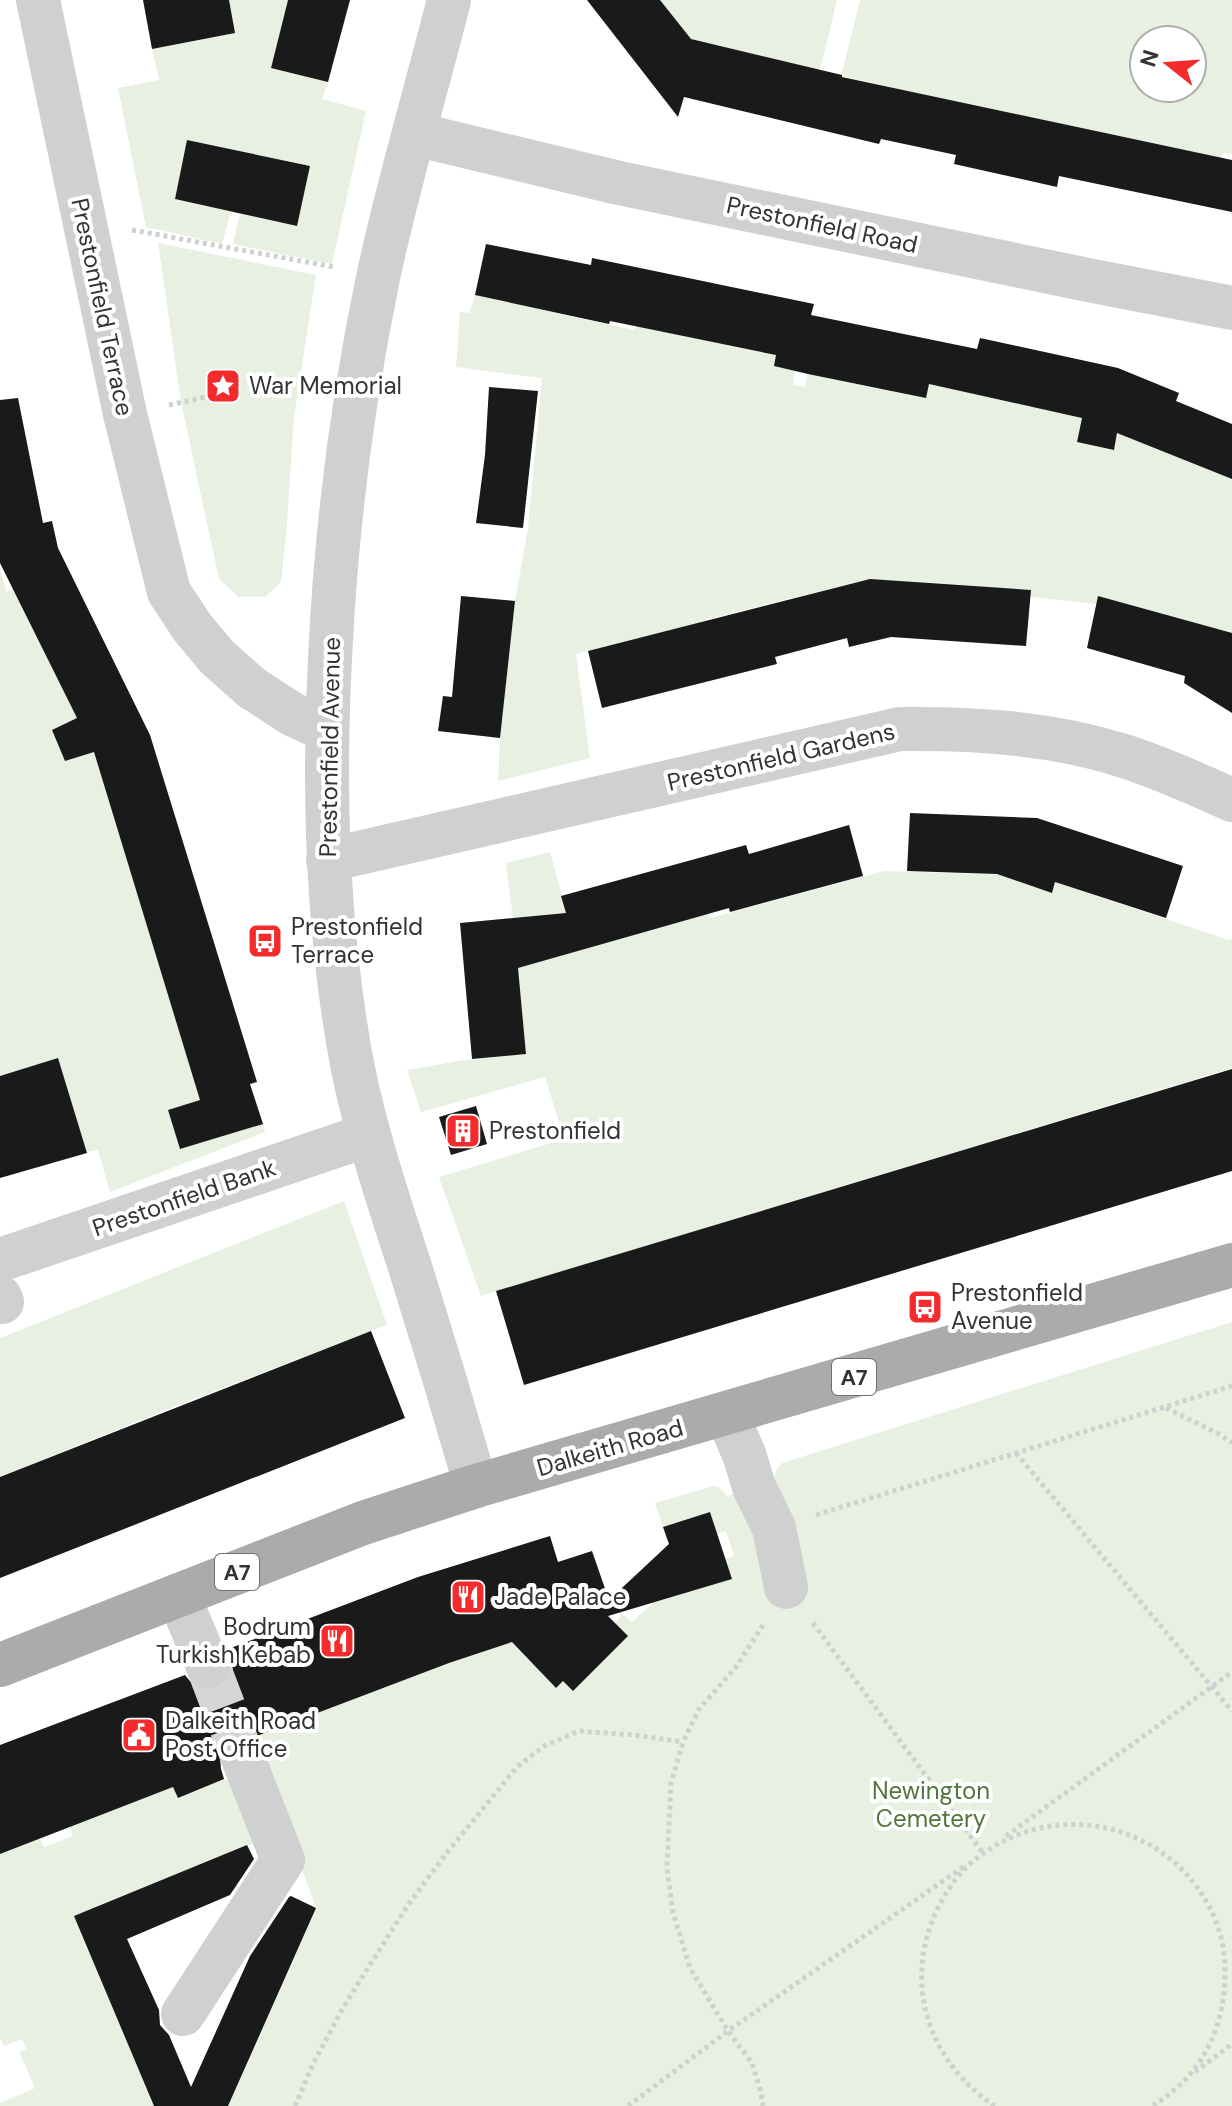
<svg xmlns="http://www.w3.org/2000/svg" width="1232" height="2106" font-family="'DM Sans',sans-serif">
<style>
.green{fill:#e8f0e1;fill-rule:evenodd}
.building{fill:#1a1a1a}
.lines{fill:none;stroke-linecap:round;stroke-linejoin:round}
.minor-tunnel{stroke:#d6d6d6;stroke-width:44;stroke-dasharray:44 22;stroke-linecap:butt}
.path{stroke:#d0d0d0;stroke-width:5;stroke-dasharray:4 4;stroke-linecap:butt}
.minor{stroke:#d0d0d0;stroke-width:44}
.major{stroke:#ababab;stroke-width:44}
.labels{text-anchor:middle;stroke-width:8;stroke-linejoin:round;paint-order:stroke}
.shield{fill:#fff;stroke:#707070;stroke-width:2}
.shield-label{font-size:22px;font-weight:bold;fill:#333}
.street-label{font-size:24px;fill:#333;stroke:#fff}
.poi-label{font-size:24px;fill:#333;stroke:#fff;text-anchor:start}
.park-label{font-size:24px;fill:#52743b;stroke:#fff}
</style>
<rect width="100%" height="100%" fill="#fff"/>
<path class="green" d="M 229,0 L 288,0 L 271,67 L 328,82 L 322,99 L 366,111 L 332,264 L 233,244 L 240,214 L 296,226 L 310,166 L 188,140 L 175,199 L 231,212 L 222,244 L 146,227 L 118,88 L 159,80 L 152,49 L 234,33 Z
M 660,0 L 837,0 L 820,70 L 710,44 L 705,63 Z
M 860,0 L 1232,0 L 1232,154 L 1223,153 L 1212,208 L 997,111 L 841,76 ZM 1144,40 L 1192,40 L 1192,88 L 1144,88 Z
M 158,243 L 316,275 L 294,417 L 286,537 L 281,582 L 265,597 L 239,597 L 219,579 L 181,402 Z
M 475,295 L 634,330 L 636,326 L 776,355 L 775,366 L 795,371 L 793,385 L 805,387 L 808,373 L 929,384 L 1082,417 L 1077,442 L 1113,450 L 1118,432 L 1232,479 L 1232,652 L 1098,596 L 1096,604 L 1030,597 L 1030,590 L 865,580 L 708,619 L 696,624 L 576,654 L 590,758 L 498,781 L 500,738 L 515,601 L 528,528 L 542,378 L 456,367 L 460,312 L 469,313 Z
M 0,567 L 6,592 L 68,568 L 77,718 L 66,761 L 94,752 L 200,1100 L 168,1110 L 180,1149 L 263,1124 L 265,1132 L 110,1192 L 98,1150 L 87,1152 L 58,1059 L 0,1076 Z
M 550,852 L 577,951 L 686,920 L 671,865 L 695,859 L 710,918 L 884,871 L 1020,875 L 1025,884 L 1052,892 L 1055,882 L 1229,940 L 1232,939 L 1232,1068 L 481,1296 L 439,1177 L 564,1139 L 545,1077 L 421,1112 L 407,1070 L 464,1060 L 526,1054 L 513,918 L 506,863 Z
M 344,1201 L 387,1325 L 158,1413 L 0,1477 L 0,1338 Z
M 1232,1322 L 1232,2106 L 228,2106 L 316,1908 L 254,1737 L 449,1663 L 579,1620 L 537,1668 L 556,1688 L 563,1681 L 573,1691 L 627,1637 L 615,1623 L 622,1614 L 632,1622 L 653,1603 L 732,1579 L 725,1559 L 734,1556 L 726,1531 L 717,1534 L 710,1512 L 663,1527 L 655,1503 L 714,1486 L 719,1487 L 727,1496 L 774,1479 L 776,1471 L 782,1463 Z
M 221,1769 L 225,1780 L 236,1775 L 264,1839 L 80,1914 L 77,1922 L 154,2106 L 0,2106 L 0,2103 L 35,2088 L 19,2052 L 26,2049 L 22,2039 L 4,2046 L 0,2038 L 0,1854 L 40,1839 L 44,1847 L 73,1836 L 70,1826 L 173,1787 L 178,1798 Z"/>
<path class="building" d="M 143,0 L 229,0 L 235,33 L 152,49 Z
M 288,0 L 350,0 L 328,82 L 271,68 Z
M 587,0 L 660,0 L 691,39 L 842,75 L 842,77 L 1232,160 L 1232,212 L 1059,176 L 1057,187 L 954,164 L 956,155 L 881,139 L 879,144 L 684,97 L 678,117 Z
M 187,140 L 310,166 L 297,226 L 175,199 Z
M 486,244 L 591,265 L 592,258 L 814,304 L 811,315 L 977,349 L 980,338 L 1118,368 L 1179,393 L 1176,401 L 1232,424 L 1232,479 L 1117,433 L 1114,450 L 1077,442 L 1082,418 L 929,384 L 926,398 L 808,374 L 774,366 L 776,355 L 610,321 L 609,324 L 475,295 Z
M 489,387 L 538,391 L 523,528 L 476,523 L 485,455 Z
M 18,398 L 43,523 L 52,521 L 58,548 L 150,735 L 257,1082 L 250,1084 L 263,1124 L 180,1149 L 168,1110 L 200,1100 L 94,752 L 65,761 L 52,730 L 77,718 L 0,563 L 0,400 Z
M 870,579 L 1031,590 L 1026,646 L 891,637 L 849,647 L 847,638 L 775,657 L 777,664 L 602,708 L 588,651 Z
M 461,596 L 515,601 L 500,738 L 438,731 L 443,696 L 452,697 Z
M 1098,596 L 1232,633 L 1232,713 L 1184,683 L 1185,676 L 1087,648 Z
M 910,813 L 1037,818 L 1183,866 L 1166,918 L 1055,882 L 1052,893 L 997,874 L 907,871 Z
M 849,825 L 863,876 L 730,912 L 729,908 L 518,968 L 526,1054 L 472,1059 L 460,923 L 566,913 L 561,896 L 746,845 L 749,854 Z
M 58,1058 L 87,1153 L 0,1178 L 0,1076 Z
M 1232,1069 L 1232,1171 L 524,1385 L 496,1291 Z
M 476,1106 L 487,1144 L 451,1155 L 439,1117 Z
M 371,1331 L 405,1418 L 0,1578 L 0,1477 Z
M 710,1512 L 732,1579 L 608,1616 L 628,1636 L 573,1691 L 563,1681 L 556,1688 L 512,1642 L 449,1663 L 254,1737 L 255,1739 L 247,1736 L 234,1738 L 224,1746 L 220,1757 L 221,1769 L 224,1779 L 178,1798 L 173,1787 L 0,1854 L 0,1745 L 185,1675 L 194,1686 L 204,1691 L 217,1689 L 227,1682 L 233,1670 L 228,1649 L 418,1577 L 550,1536 L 558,1562 L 592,1551 L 609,1600 L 669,1544 L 663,1527 Z
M 247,1845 L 254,1859 L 230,1895 L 127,1939 L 159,2010 L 160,2025 L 169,2035 L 191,2087 L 250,1956 L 289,1897 L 291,1896 L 316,1908 L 228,2106 L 154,2106 L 74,1916 Z"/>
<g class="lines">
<path class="minor-tunnel" d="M 208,1666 L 244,1761"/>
<path class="path" d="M 132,230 L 334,267
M 169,405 L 220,394
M 1166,1408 L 1217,1433 L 1232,1443
M 1016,1453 L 1232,1711
M 816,1515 L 1232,1386
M 813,1623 L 983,1853
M 763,1625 L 736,1667 L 699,1709 L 683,1742 L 671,1783 L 667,1868 L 673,1913 L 690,1968 L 728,2031 L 752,2063 L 760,2089 L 763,2106
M 1006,1836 L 1232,1672
M 1195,2072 L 1232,2044
M 295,2106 L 313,2064 L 344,2006 L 406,1908 L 445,1855 L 517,1767 L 544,1746 L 579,1731 L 634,1735 L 683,1742
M 628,2106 L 728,2031 L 966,1865
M 995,2106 C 915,2053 898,1955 956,1879 C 967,1864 983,1853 998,1844 C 1055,1812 1125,1820 1174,1862 C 1204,1888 1225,1928 1225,1968 C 1226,2027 1203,2075 1152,2106"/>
<path class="minor" d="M 38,0 L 125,414 L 169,592 L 192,627 L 217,657 L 252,688 L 292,714 L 326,730
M 449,0 C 426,91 399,181 379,273 C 352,401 336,529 330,659 C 323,796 327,934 353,1069 C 367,1137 389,1202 410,1267 C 433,1340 455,1413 476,1486
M 415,134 L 619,183 L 1088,280 L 1232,308
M 328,860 L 900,729 C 976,728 1052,733 1124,756 C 1161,768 1197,784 1232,800
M 0,1260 L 368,1135
M 0,1297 L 2,1302
M 727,1414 L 745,1457 L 754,1487 L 774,1528 L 786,1587
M 178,1595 L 208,1666
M 183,2014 L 283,1860 L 244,1761"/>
<path class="major" d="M 0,1665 L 363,1523 L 476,1486 L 1232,1265"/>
</g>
<defs>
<symbol id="sight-square" viewBox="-11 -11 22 22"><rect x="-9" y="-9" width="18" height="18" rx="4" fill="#f42b2d" stroke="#fff"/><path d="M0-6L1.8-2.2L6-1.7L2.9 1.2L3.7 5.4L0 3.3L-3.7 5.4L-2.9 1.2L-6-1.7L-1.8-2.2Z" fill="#fff"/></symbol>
<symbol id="bus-square" viewBox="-11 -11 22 22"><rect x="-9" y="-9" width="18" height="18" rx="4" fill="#f42b2d" stroke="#fff"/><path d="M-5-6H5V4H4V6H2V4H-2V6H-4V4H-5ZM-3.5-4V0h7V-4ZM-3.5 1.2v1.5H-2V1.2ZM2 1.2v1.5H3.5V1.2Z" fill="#fff"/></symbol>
<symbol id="building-square" viewBox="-11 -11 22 22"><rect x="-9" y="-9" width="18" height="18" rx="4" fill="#f42b2d" stroke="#fff"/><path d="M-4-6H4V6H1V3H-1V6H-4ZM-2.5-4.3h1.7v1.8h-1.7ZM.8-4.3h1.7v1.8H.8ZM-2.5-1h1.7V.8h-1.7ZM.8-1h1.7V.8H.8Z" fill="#fff"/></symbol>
<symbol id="restaurant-square" viewBox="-11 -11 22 22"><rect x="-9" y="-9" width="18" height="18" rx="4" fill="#f42b2d" stroke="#fff"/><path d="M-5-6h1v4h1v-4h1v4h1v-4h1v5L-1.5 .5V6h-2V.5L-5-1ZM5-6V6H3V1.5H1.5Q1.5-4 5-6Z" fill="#fff"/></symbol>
<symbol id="civic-square" viewBox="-11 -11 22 22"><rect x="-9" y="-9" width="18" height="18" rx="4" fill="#f42b2d" stroke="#fff"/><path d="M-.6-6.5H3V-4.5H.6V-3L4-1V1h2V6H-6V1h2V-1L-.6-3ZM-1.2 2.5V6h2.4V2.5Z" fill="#fff"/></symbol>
</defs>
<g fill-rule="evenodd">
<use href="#sight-square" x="203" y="366" width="40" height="40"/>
<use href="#bus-square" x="245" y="921" width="40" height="40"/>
<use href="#building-square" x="443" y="1111" width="40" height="40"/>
<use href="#bus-square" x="905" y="1287" width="40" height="40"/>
<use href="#restaurant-square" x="448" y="1577" width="40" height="40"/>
<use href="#restaurant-square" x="317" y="1621" width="40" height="40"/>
<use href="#civic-square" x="119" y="1715" width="40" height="40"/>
</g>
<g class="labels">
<g class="shield">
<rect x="832" y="1359" width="44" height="36" rx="6"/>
<rect x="215" y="1554" width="44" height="36" rx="6"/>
</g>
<g class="shield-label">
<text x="854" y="1385">A7</text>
<text x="237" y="1580">A7</text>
</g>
<g class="street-label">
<text transform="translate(822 225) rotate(12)" y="8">Prestonfield Road</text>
<text transform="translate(102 307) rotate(78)" y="8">Prestonfield Terrace</text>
<text transform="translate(330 747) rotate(-89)" y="8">Prestonfield Avenue</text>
<text transform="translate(781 757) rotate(-13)" y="8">Prestonfield Gardens</text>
<text transform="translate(184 1198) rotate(-19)" y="8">Prestonfield Bank</text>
<text transform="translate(610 1448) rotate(-16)" y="8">Dalkeith Road</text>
</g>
<g class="poi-label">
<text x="249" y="394">War Memorial</text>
<text x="291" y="935">Prestonfield<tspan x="291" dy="28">Terrace</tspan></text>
<text x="489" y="1139">Prestonfield</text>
<text x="951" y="1301">Prestonfield<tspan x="951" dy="28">Avenue</tspan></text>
<text x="494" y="1605">Jade Palace</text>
<text x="311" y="1635" text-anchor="end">Bodrum<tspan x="311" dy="28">Turkish Kebab</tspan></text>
<text x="165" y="1729">Dalkeith Road<tspan x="165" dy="28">Post Office</tspan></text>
</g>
<g class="park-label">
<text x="931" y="1799">Newington<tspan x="931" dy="28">Cemetery</tspan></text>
</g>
</g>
<g transform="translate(1168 64) rotate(287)"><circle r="38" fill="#ffffff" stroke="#adadad" stroke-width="2"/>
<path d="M0-6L14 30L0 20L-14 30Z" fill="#f42b2d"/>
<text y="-12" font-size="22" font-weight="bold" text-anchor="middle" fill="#333333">N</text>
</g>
</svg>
